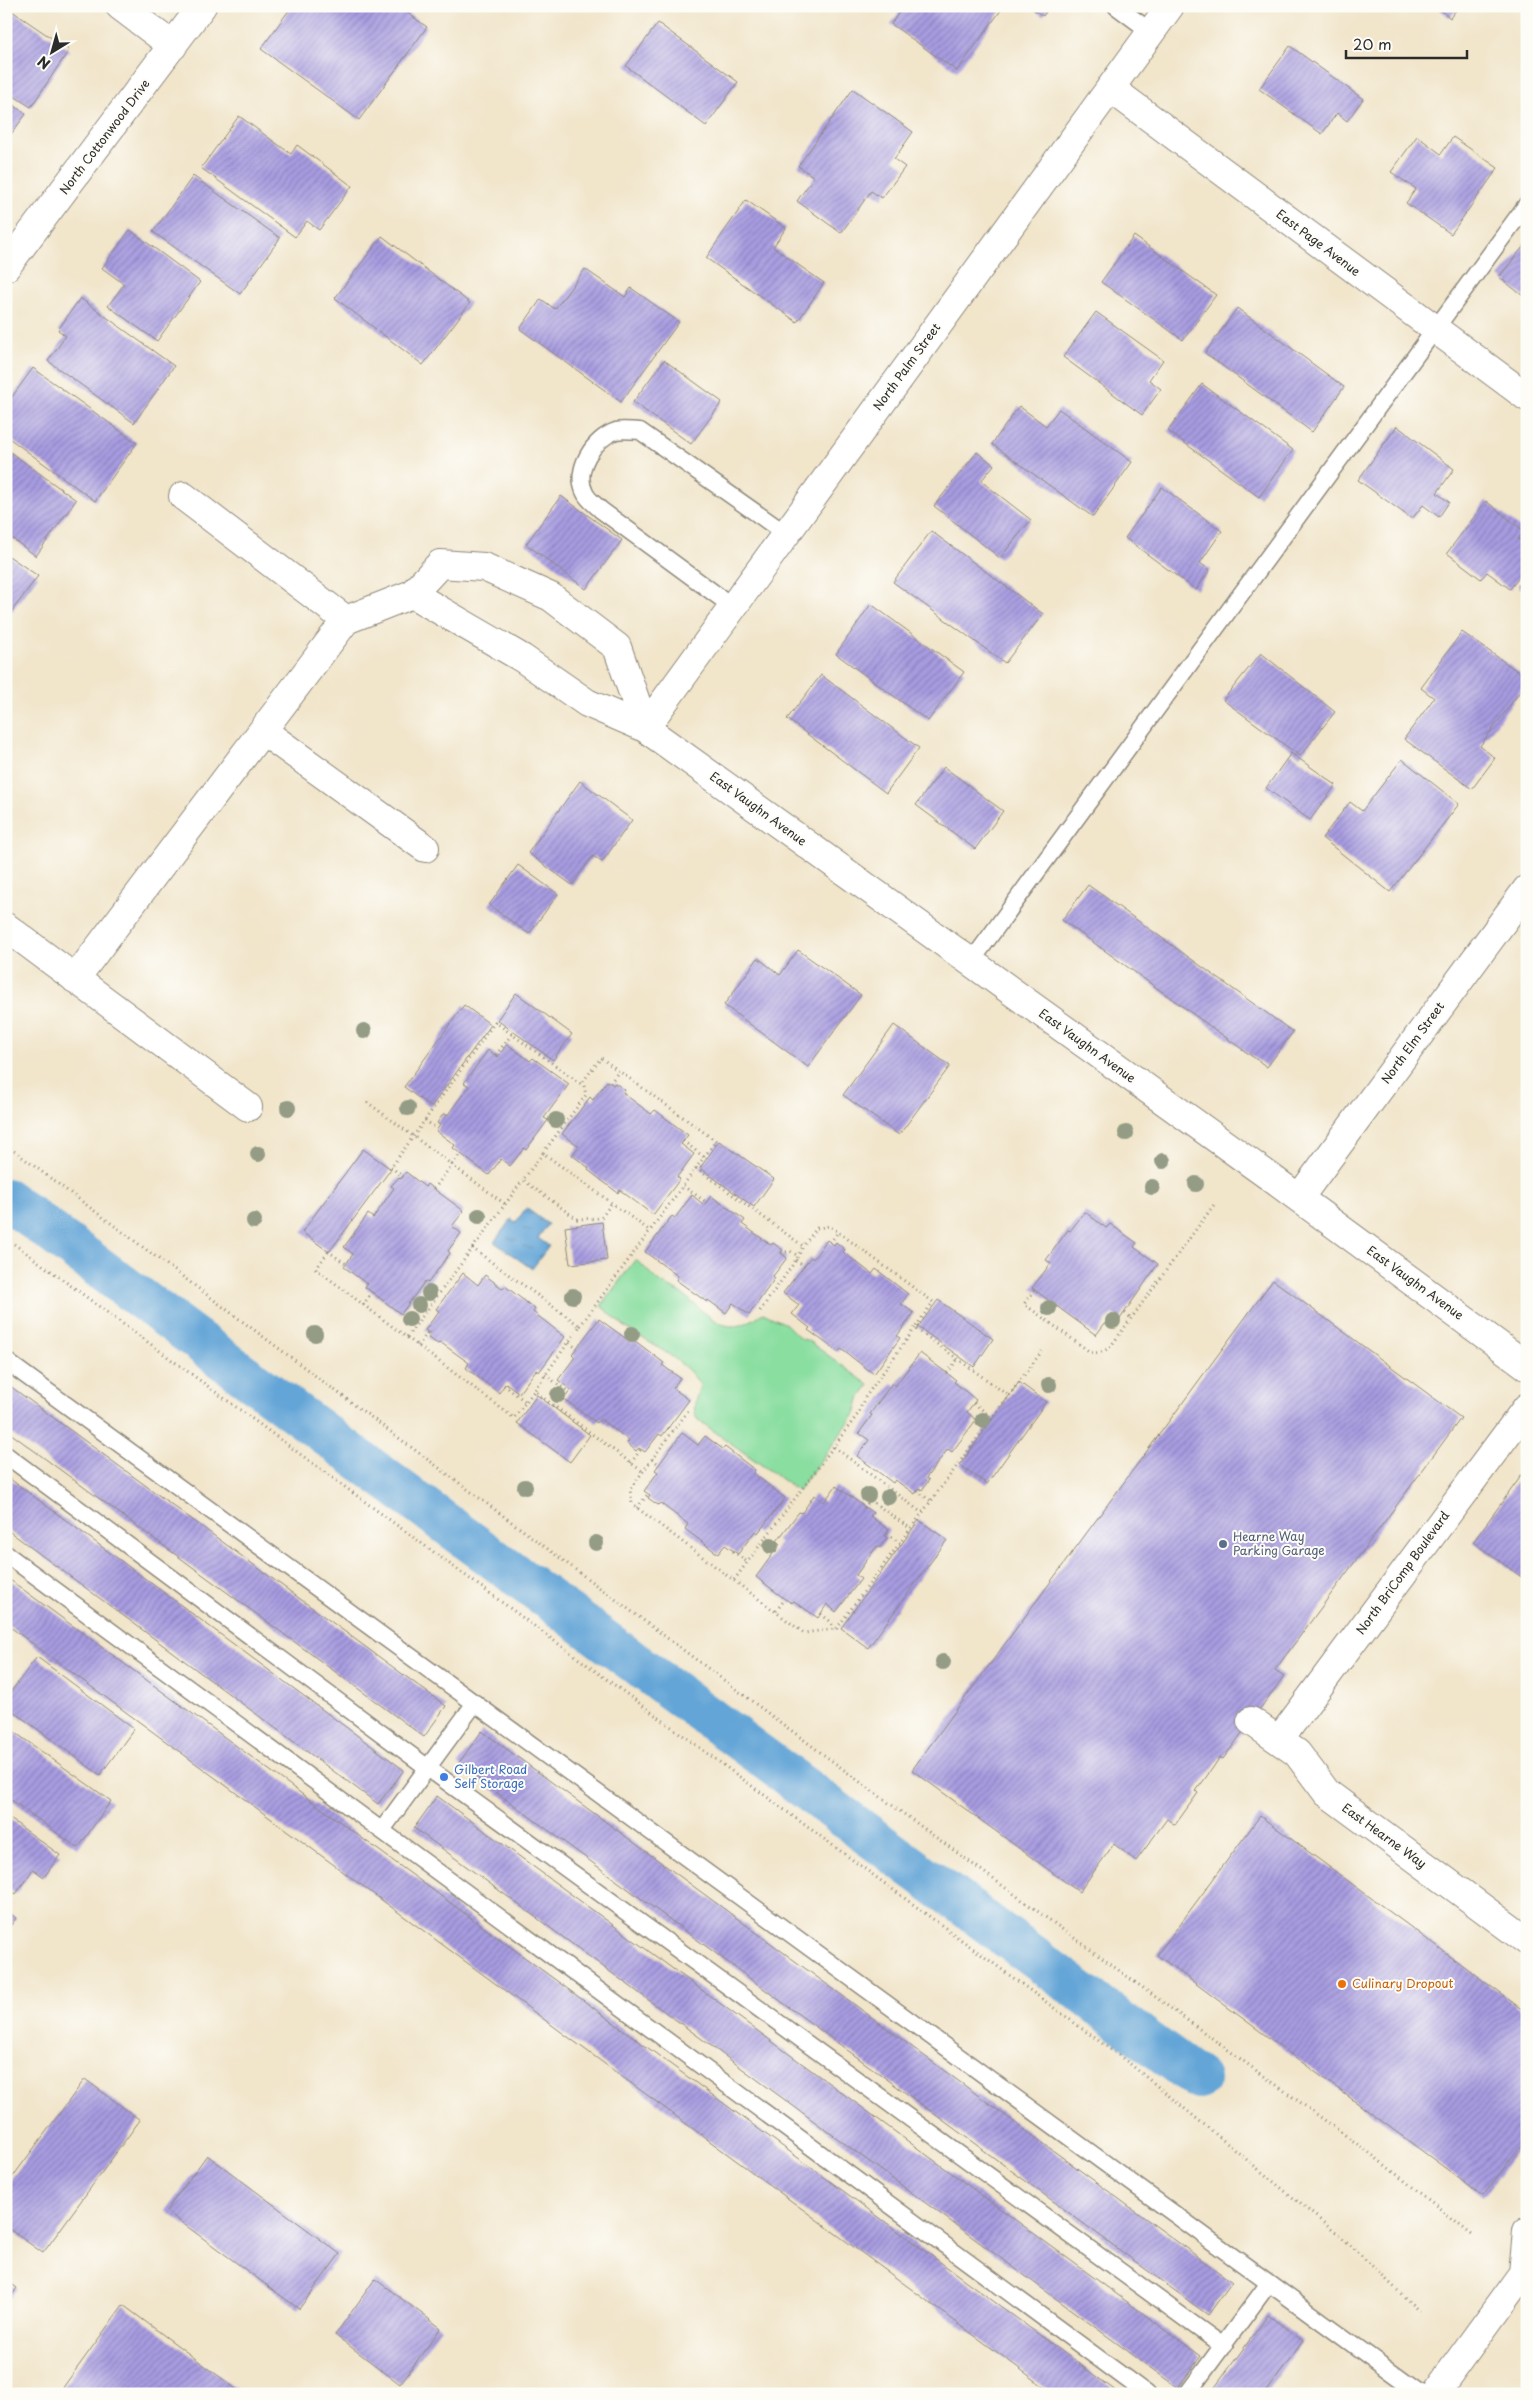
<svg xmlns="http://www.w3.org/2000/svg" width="1533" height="2400" font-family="'Playpen Sans',sans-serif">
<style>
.green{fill:#8adea0;stroke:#5a8466}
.water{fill:url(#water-ripples);stroke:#486881}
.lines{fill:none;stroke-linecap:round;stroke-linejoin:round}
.canal{stroke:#64a5d7;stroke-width:42}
.building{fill:url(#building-hatch)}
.lane-casing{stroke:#8e887a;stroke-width:19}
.street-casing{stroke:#8e887a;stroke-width:30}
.primary-casing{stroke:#8e887a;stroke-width:30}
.path{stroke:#8e887a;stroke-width:3;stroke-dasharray:1 4;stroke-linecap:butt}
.lane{stroke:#fff;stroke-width:16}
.street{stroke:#fff;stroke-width:28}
.primary{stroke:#fff;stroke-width:28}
.tree{fill:#949c86}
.service-dot{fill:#5c6f8a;stroke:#fdfcf7;stroke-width:2}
.shop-dot{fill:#3f7fe0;stroke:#fdfcf7;stroke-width:2}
.food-dot{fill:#e8710a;stroke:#fdfcf7;stroke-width:2}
.labels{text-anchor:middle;stroke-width:4;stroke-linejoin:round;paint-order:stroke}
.street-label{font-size:12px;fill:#2b2b2b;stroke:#fdfcf7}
.service-label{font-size:12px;fill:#4e5e75;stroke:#fdfcf7;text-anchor:start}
.shop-label{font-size:12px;fill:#366cbe;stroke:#fdfcf7;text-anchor:start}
.food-label{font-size:12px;fill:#c56008;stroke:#fdfcf7;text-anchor:start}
</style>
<defs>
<pattern id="water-ripples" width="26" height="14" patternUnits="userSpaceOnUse" patternTransform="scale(1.25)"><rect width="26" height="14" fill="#64a5d7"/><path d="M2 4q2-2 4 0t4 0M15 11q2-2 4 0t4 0" fill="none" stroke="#5387af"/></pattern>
<pattern id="building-hatch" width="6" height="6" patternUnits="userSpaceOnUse" patternTransform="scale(1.25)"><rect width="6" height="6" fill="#a89ce1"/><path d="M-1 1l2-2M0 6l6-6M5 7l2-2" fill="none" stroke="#897fb7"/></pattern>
</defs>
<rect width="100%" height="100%" fill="#fdfcf7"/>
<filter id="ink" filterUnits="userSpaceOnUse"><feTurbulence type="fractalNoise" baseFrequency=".02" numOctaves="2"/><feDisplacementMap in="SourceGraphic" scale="10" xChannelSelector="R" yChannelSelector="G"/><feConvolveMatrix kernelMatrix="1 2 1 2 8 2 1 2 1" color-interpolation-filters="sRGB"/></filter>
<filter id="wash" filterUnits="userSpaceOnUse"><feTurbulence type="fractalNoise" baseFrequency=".0096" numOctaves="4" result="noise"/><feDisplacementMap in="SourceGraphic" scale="20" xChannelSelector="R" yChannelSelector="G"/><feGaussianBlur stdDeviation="1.12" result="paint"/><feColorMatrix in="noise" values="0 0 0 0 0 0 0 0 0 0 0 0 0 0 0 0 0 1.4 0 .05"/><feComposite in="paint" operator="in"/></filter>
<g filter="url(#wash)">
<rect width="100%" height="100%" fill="#f1e5ca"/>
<path class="green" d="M 635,1260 C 645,1266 650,1274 658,1281 C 664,1285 673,1288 679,1292 C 695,1302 714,1328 735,1326 C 745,1325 754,1319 763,1313 L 786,1324 L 801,1339 L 807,1340 L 869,1385 L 859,1399 L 855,1414 L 798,1491 L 697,1419 C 691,1408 697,1397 700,1385 C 685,1360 654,1346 631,1331 C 620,1324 611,1314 601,1306 Z"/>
<path class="water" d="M 526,1208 L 548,1224 L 538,1238 L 549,1246 L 532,1269 L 494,1242 L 511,1219 L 516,1222 Z"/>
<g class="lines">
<path class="canal" d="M 6,1199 L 1199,2079"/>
</g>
<g id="blocks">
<path class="building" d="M 292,6 L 314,6 L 318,9 L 320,6 L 398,6 L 427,27 L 359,120 L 261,49 Z
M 903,6 L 1004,6 L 957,71 L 891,24 Z
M 1028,6 L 1050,6 L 1043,16 Z
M 1436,6 L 1459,6 L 1450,18 Z
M 12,11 L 69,50 L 31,107 L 6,91 L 6,20 Z
M 658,23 L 738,82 L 706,126 L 626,66 Z
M 1290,46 L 1363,99 L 1347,121 L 1337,113 L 1322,134 L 1259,89 Z
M 853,89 L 913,132 L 894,159 L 905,167 L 882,198 L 871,191 L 841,233 L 797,201 L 814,177 L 798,166 Z
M 6,100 L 26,114 L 6,141 Z
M 239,116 L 291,154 L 297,145 L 352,186 L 319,230 L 307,221 L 295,237 L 201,168 Z
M 1417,136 L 1441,154 L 1453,137 L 1498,168 L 1451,234 L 1406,203 L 1416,189 L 1391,172 Z
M 193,176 L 280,238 L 240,294 L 153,232 Z
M 746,200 L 786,228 L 773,247 L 824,283 L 797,322 L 706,258 Z
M 130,230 L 200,282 L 157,341 L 108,306 L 124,284 L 102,268 Z
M 382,236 L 470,303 L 423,365 L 335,298 Z
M 1134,236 L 1216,295 L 1183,340 L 1101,282 Z
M 1527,242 L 1527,299 L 1499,277 Z
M 585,269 L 625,297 L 631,288 L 679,322 L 621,402 L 520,329 L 541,299 L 555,309 Z
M 80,298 L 174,366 L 134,423 L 48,361 L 66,336 L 58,330 Z
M 1237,308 L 1344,387 L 1312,432 L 1205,353 Z
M 1096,312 L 1163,360 L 1149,380 L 1161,389 L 1142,415 L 1063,357 Z
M 664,360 L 722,402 L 691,444 L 633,402 Z
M 33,368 L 137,443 L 95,501 L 6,436 L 6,405 Z
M 1202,384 L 1293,450 L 1259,497 L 1168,431 Z
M 1019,406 L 1046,426 L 1059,409 L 1132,462 L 1093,517 L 992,444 Z
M 1397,426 L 1454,469 L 1437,493 L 1449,502 L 1439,517 L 1423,505 L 1412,519 L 1358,480 Z
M 6,449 L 76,500 L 36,556 L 6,534 Z
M 977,452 L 994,465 L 981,481 L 1031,520 L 1000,558 L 934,506 Z
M 1162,487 L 1222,531 L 1200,563 L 1210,570 L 1196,590 L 1125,538 Z
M 561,496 L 622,540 L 586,589 L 526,544 Z
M 1486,501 L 1524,531 L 1518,539 L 1527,546 L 1527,567 L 1510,589 L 1487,572 L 1481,579 L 1447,553 Z
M 931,531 L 1043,614 L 1005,663 L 893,582 Z
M 6,554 L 38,576 L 6,619 Z
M 1527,575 L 1527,593 L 1518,586 Z
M 871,604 L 964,672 L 928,721 L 836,654 Z
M 1462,632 L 1527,678 L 1527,682 L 1480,746 L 1495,758 L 1472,789 L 1404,739 L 1434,698 L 1421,688 Z
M 1261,653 L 1335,712 L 1300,756 L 1223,700 Z
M 821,675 L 919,748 L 886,793 L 787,719 Z
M 1291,753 L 1336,785 L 1310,820 L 1266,788 Z
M 1402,759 L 1459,804 L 1390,892 L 1322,838 L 1350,802 L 1362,811 Z
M 944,767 L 1003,811 L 975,849 L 916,805 Z
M 580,781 L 632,820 L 602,862 L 593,856 L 572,885 L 528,853 Z
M 518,865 L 558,894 L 529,934 L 489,905 Z
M 1088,885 L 1293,1032 L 1267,1067 L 1062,920 Z
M 798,950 L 861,995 L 808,1067 L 724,1005 L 758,958 L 780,975 Z
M 516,993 L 572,1034 L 553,1060 L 497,1020 Z
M 464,1005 L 491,1025 L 431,1107 L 404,1087 Z
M 894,1025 L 950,1066 L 899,1135 L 843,1095 Z
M 507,1044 L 530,1061 L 533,1058 L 569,1084 L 544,1118 L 548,1120 L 526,1150 L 524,1148 L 510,1166 L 501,1159 L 489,1175 L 453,1148 L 455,1145 L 436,1131 L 440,1125 L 437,1123 L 444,1113 L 447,1116 L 469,1086 L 464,1083 L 488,1050 L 498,1057 Z
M 607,1081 L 613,1085 L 615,1083 L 625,1090 L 623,1093 L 651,1114 L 655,1110 L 688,1135 L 681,1144 L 694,1154 L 677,1177 L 680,1179 L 653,1215 L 620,1190 L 618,1193 L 588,1170 L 589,1168 L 572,1155 L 579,1146 L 562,1134 L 590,1097 L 593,1100 Z
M 719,1141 L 774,1179 L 754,1207 L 700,1168 Z
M 363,1149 L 391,1169 L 329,1252 L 302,1232 Z
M 406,1172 L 425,1187 L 427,1184 L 464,1211 L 452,1226 L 461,1233 L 448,1251 L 450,1253 L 428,1283 L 425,1281 L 401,1314 L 365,1287 L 367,1284 L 344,1267 L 353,1254 L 344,1247 L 368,1214 L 373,1218 L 394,1188 L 391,1186 L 399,1177 L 401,1179 Z
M 692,1195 L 704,1205 L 711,1196 L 745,1220 L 742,1224 L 771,1245 L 773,1243 L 783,1250 L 781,1253 L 787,1258 L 773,1276 L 775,1278 L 749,1315 L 733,1303 L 726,1313 L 708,1300 L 707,1302 L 676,1280 L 678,1276 L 645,1252 L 672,1216 L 675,1218 Z
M 1085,1212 L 1106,1228 L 1110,1224 L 1137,1243 L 1134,1247 L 1158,1264 L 1120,1319 L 1112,1314 L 1096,1335 L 1032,1288 L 1051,1263 L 1046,1260 L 1068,1230 L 1070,1231 Z
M 602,1222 L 607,1260 L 570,1264 L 565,1227 Z
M 827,1240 L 834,1245 L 836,1242 L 845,1250 L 843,1252 L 872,1274 L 876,1269 L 908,1294 L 901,1304 L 914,1313 L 897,1336 L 900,1338 L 874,1374 L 841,1349 L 838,1352 L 808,1330 L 810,1328 L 792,1314 L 799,1305 L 783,1293 L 811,1257 L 813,1259 Z
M 463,1273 L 478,1285 L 485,1275 L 503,1289 L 505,1286 L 535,1309 L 533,1312 L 565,1337 L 539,1372 L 536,1370 L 519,1393 L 506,1383 L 499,1393 L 466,1368 L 469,1363 L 440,1342 L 438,1344 L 428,1338 L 431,1334 L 425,1330 L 439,1311 L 436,1309 Z
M 1273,1280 L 1461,1418 L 1275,1670 L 1284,1676 L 1223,1759 L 1220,1757 L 1212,1769 L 1196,1791 L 1198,1793 L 1175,1825 L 1167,1819 L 1136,1861 L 1114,1844 L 1079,1892 L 912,1770 Z
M 938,1300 L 993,1339 L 974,1367 L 918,1327 Z
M 599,1319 L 632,1343 L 634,1340 L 664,1363 L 662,1365 L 680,1378 L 673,1388 L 689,1400 L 662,1436 L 659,1434 L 645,1452 L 639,1448 L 636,1451 L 627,1443 L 629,1440 L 600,1419 L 597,1423 L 564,1399 L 571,1390 L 558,1380 L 575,1357 L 572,1354 Z
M 920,1353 L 956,1380 L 954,1382 L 976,1400 L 967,1412 L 976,1420 L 952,1452 L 948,1449 L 926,1478 L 929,1480 L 922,1490 L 919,1488 L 915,1494 L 895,1480 L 893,1483 L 857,1456 L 869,1440 L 859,1433 L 872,1415 L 870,1414 L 892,1383 L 895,1386 Z
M 1019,1382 L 1046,1402 L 987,1484 L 960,1465 Z
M 6,1383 L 446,1706 L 424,1737 L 6,1430 Z
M 537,1395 L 590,1435 L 570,1462 L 517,1423 Z
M 682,1433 L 698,1445 L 705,1436 L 723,1449 L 725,1447 L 755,1470 L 753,1473 L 785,1498 L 758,1533 L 755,1531 L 738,1554 L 725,1545 L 718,1554 L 685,1529 L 688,1524 L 660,1503 L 658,1505 L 648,1498 L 650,1495 L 644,1491 L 658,1472 L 655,1470 Z
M 1527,1468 L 1527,1581 L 1473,1542 Z
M 6,1476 L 404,1770 L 378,1804 L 6,1529 Z
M 836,1486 L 873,1513 L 870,1516 L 889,1530 L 885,1536 L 887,1538 L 880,1548 L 877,1546 L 856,1575 L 861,1579 L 836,1612 L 827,1604 L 818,1618 L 794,1601 L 792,1603 L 785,1599 L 756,1577 L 780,1544 L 777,1541 L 799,1512 L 802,1513 L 814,1495 L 824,1502 Z
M 919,1520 L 947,1540 L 868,1648 L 841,1628 Z
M 6,1577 L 1120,2394 L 1054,2394 L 6,1624 Z
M 37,1657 L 134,1729 L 100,1775 L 6,1706 L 6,1698 Z
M 6,1726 L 111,1801 L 78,1848 L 6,1796 Z
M 482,1731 L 1232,2282 L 1208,2315 L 458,1764 Z
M 437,1796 L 1201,2356 L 1178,2388 L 414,1828 Z
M 6,1816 L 60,1855 L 44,1877 L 33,1869 L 16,1894 L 6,1887 Z
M 1260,1816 L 1527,2013 L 1527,2137 L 1483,2196 L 1157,1955 Z
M 6,1911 L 16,1918 L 6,1932 Z
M 85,2079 L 140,2120 L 43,2253 L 6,2227 L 6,2186 Z
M 207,2155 L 340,2254 L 299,2309 L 166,2211 Z
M 375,2279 L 441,2328 L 400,2384 L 335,2335 Z
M 6,2280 L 17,2288 L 6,2303 Z
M 123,2305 L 243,2394 L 60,2394 L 59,2393 Z
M 1268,2315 L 1303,2341 L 1264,2394 L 1210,2394 Z"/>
</g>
</g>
<g filter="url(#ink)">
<use href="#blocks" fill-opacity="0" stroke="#8e887a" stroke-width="1"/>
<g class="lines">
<defs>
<path id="lane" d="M 1116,6 L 1151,32
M 733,607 L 601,510 C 596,505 588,500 585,493 C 573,470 594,438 616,431 C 623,429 632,431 640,431 L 786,534
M 971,962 L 1527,204
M 6,1361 L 1421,2394
M 6,1455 L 428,1768 L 1223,2346
M 6,1554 L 1147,2394
M 382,1830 L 475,1703
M 1187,2394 L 1269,2283"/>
<path id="street" d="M 120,6 L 173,46
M 1170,6 L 645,728 L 1270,1177 L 1527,1366
M 1110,88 L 1527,397
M 6,267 L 202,6
M 183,496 L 346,620
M 263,731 L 425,848
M 6,927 L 248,1107
M 75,979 L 346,620 L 412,594 L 440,564 L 484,567 L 551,597 L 617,647 L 645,728 L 587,703 L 522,658 L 412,594
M 1299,1198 L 1527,889
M 1251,1721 L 1297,1753 L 1327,1793 L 1527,1941
M 1279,1740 L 1527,1407"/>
<path id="primary" d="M 1435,2394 L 1523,2273 L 1527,2231"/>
</defs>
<use href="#lane" class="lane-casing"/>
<use href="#street" class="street-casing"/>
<use href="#primary" class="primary-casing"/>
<path class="path" d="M 496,1055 L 512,1034
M 583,1081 L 586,1095 L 543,1153 L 650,1231
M 610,1083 L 619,1071
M 367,1102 L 505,1204
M 425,1120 L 437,1129
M 683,1141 L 704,1157
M 6,1145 L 871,1790 L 1367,2151 L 1472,2234
M 543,1153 L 523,1180 L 577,1219 L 601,1218 L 612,1203
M 391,1167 L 403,1177
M 390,1169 L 495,1022 L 581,1084 L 601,1058 L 716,1141 L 696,1168 L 803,1246 L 817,1228 L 830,1226 L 933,1302 L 915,1328 L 1009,1396
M 683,1186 L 706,1202
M 434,1189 L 460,1154
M 6,1238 L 1129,2063 L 1347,2242 L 1419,2311
M 830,1243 L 838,1232
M 472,1248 L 580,1326 L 534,1391
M 328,1251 L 346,1264
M 328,1252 L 316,1269 L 514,1418 L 534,1391 L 643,1472
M 781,1253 L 790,1251 L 798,1256
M 796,1260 L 804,1266
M 1034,1290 L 1024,1304 L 1090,1352 C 1099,1354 1104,1352 1111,1346 L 1216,1202
M 363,1305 L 372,1292
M 760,1311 L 796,1260 L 803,1246
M 1125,1313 L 1131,1318
M 580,1326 L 696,1168
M 407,1337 L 523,1180
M 569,1343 L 577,1348
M 418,1346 L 428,1332
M 947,1373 L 958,1359
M 545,1375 L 569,1392
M 504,1385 L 526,1402
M 974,1403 L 992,1418
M 688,1411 L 630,1489 L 632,1504 L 804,1633 L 834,1629 L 837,1628 L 1042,1351
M 668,1428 L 673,1431
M 834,1447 L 922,1513
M 652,1459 L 659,1464
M 631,1463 L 641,1449
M 917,1491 L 931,1501
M 637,1508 L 648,1494
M 864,1508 L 870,1500 L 911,1529
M 887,1534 L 900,1543
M 733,1551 L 747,1562
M 734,1580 L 858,1414 L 864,1399 L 915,1328
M 776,1611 L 785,1599
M 821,1614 L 831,1622 L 834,1629"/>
<use href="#lane" class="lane"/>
<use href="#street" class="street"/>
<use href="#primary" class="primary"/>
</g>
<g class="tree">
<circle cx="364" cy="1031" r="8"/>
<circle cx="288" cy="1108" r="8"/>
<circle cx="408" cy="1108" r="8"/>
<circle cx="556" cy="1120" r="8"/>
<circle cx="1126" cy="1133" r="8"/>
<circle cx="258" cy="1154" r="8"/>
<circle cx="1163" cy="1161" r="8"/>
<circle cx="1196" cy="1184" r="8"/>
<circle cx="1152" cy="1187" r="8"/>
<circle cx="479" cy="1216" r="8"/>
<circle cx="254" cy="1221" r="8"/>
<circle cx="429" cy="1293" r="8"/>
<circle cx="573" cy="1296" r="8"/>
<circle cx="419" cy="1305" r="8"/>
<circle cx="1049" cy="1308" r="8"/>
<circle cx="409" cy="1319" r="8"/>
<circle cx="1113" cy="1321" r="8"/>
<circle cx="315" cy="1334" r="8"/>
<circle cx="632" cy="1334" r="8"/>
<circle cx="1049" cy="1385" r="8"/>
<circle cx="558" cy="1395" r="8"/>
<circle cx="983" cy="1420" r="8"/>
<circle cx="525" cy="1487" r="8"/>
<circle cx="868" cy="1495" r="8"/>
<circle cx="888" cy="1497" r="8"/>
<circle cx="596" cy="1543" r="8"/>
<circle cx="771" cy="1546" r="8"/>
<circle cx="943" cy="1662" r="8"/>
</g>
</g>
<circle class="service-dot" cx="1223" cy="1544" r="5"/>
<circle class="shop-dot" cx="444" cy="1777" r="5"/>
<circle class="food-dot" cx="1342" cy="1984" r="5"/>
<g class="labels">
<g class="street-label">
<text transform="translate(105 137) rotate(-53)" y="4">North Cottonwood Drive</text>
<text transform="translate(1318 243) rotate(37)" y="4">East Page Avenue</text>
<text transform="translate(907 367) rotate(-54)" y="4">North Palm Street</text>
<text transform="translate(758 809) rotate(36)" y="4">East Vaughn Avenue</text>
<text transform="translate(1413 1043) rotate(-54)" y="4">North Elm Street</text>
<text transform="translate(1087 1046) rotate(36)" y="4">East Vaughn Avenue</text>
<text transform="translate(1415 1283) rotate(36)" y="4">East Vaughn Avenue</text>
<text transform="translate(1403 1573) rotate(-54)" y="4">North BriComp Boulevard</text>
<text transform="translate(1384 1836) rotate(36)" y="4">East Hearne Way</text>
</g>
<g class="service-label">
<text x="1233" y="1541">Hearne Way<tspan x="1233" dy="14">Parking Garage</tspan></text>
</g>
<g class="shop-label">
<text x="454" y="1774">Gilbert Road<tspan x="454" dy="14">Self Storage</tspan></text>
</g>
<g class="food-label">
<text x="1352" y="1988">Culinary Dropout</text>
</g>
</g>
<rect width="1533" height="2400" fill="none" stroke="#fdfcf7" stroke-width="25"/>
<g transform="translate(52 52) rotate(217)" stroke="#fdfcf7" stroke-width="4" paint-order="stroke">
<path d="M0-4L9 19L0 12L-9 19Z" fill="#2b2b2b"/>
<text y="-8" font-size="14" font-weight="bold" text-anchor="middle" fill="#2b2b2b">N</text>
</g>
<path d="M1346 50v8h121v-8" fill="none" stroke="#2b2b2b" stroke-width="2.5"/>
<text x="1353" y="50" font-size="15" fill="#2b2b2b" stroke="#fdfcf7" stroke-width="4" paint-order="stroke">20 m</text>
</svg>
